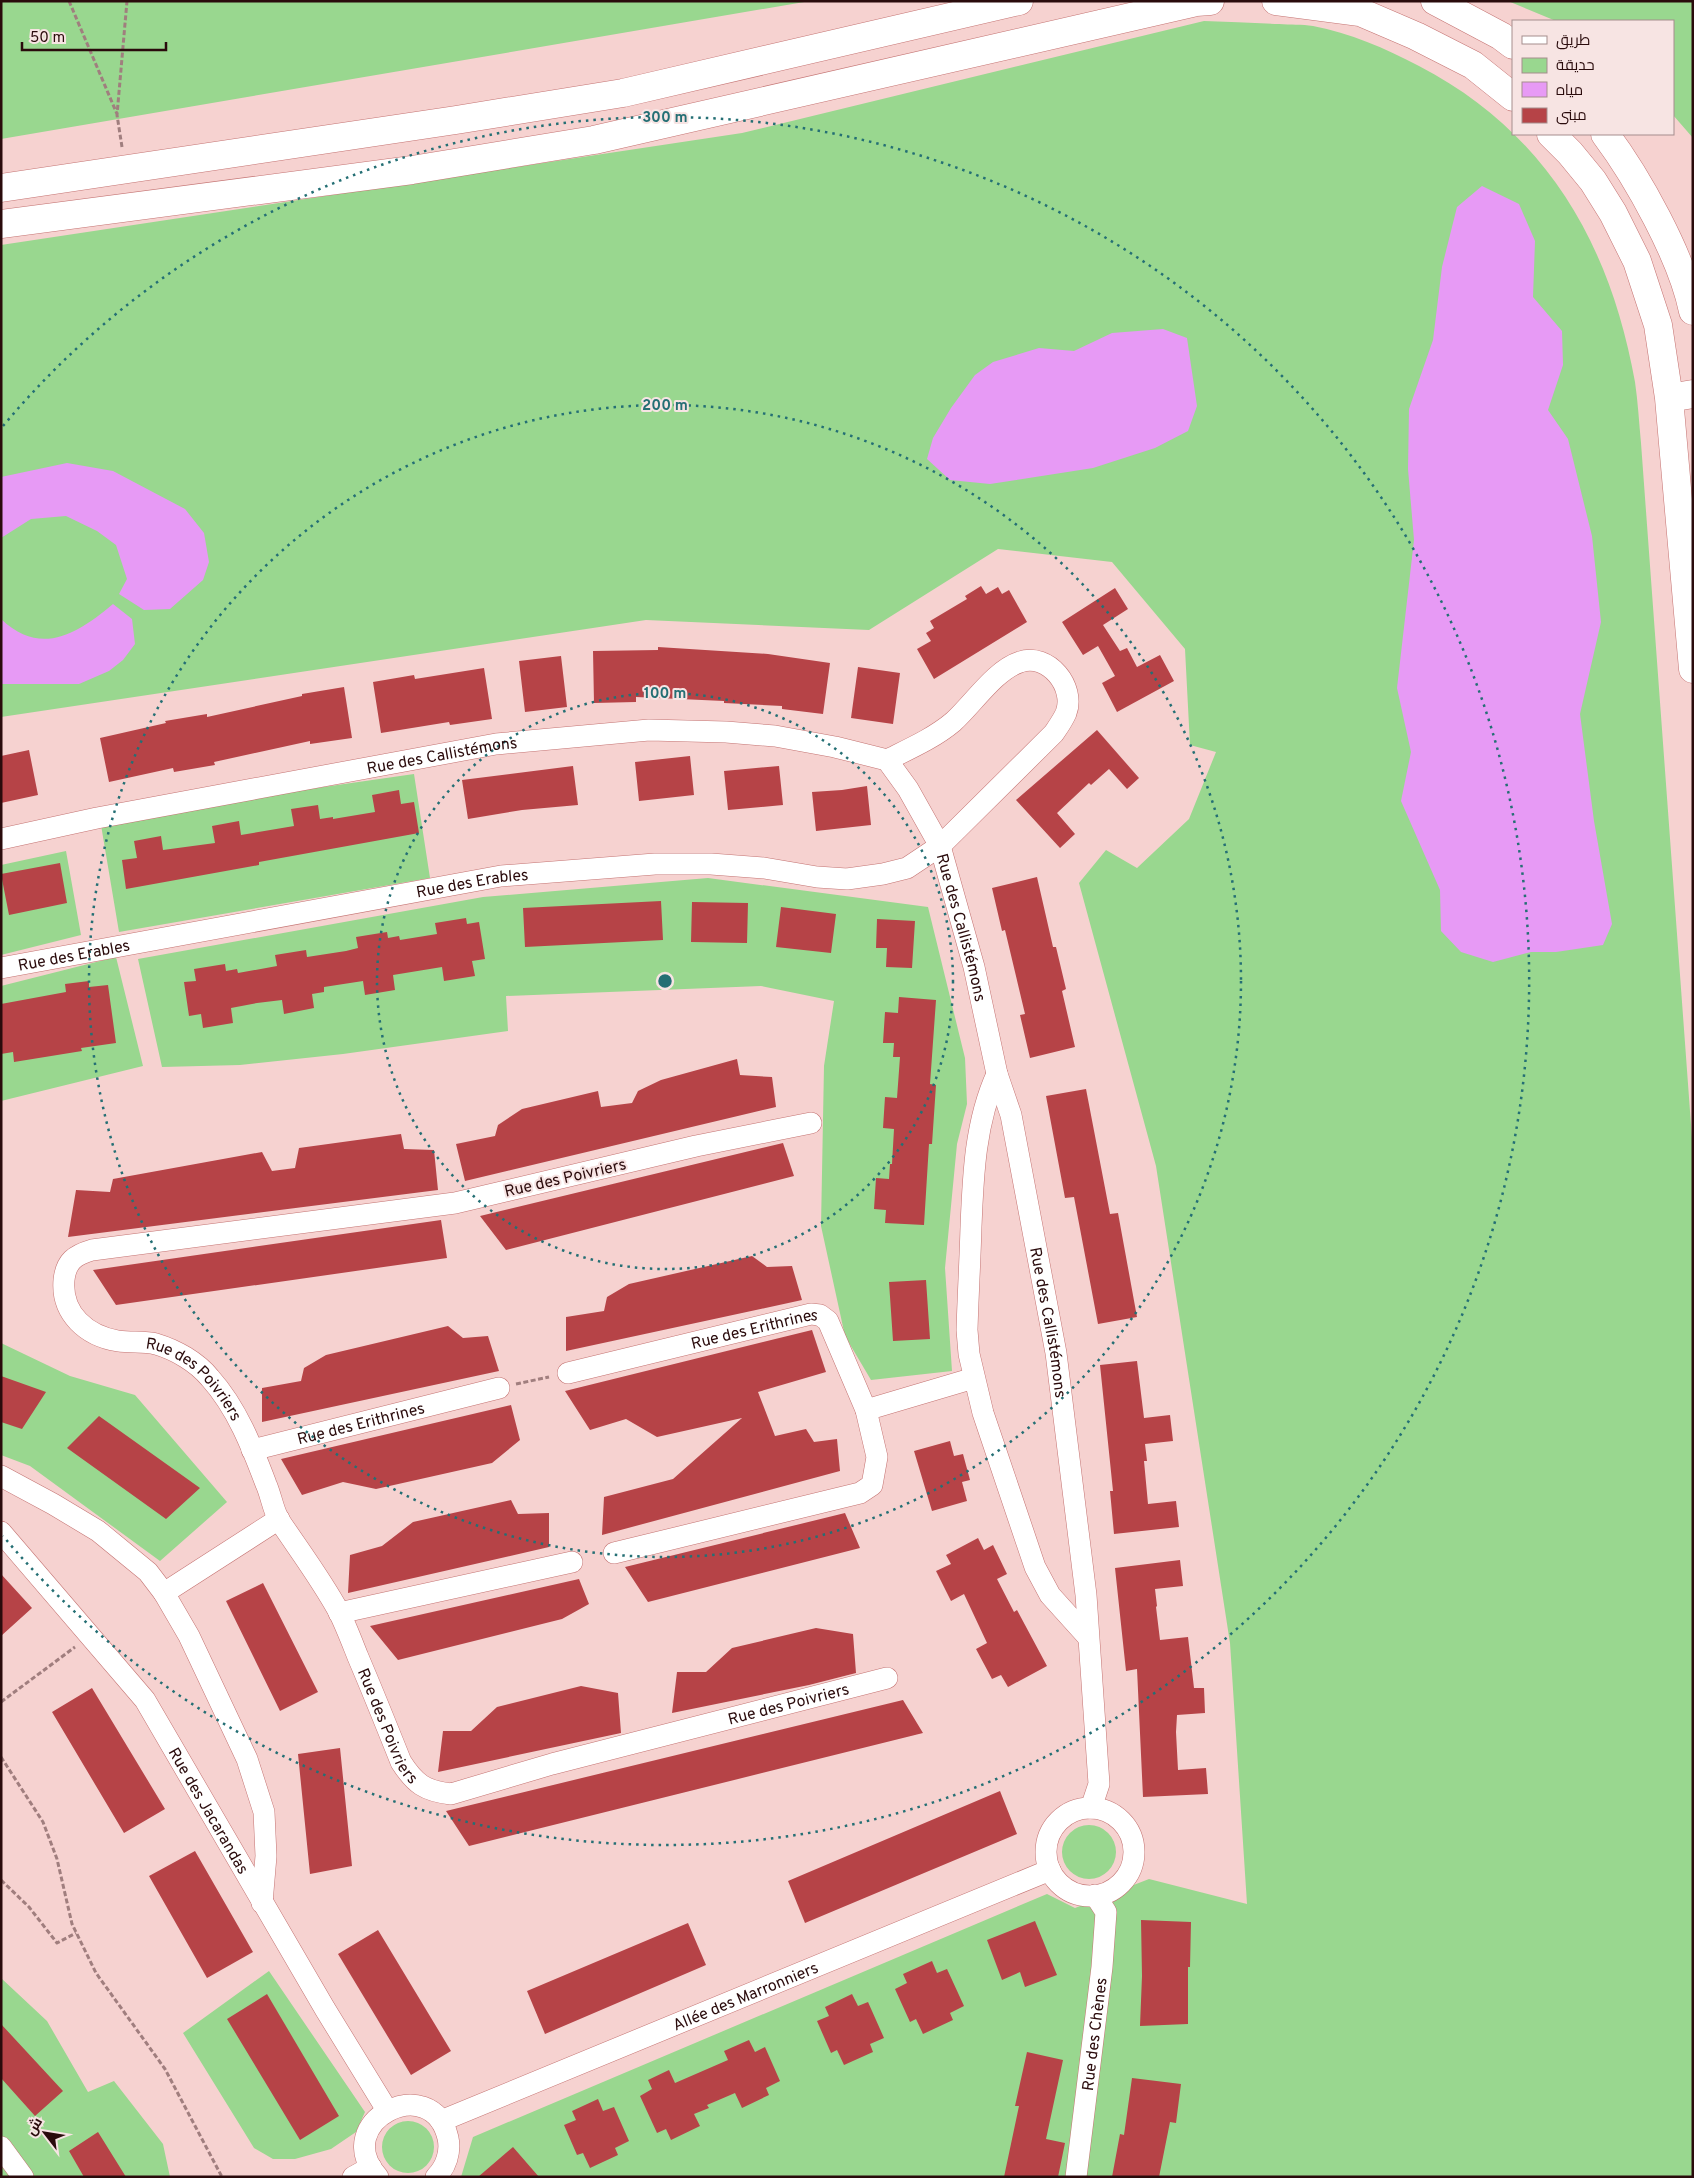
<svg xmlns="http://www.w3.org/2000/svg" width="1694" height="2178" font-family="Overpass,Cairo,sans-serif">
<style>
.green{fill:#99d78f}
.water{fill:#e79af5}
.building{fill:#b64347}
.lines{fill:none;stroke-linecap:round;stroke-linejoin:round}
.street-casing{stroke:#c47372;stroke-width:22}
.secondary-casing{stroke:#c47372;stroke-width:29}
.path{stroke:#a07e7e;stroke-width:3;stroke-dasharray:5 2.5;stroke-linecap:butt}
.street{stroke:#fff;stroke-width:21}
.secondary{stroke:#fff;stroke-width:28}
.ring{fill:none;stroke:#246f74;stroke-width:2.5;stroke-dasharray:2.5 5}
.labels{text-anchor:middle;stroke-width:4;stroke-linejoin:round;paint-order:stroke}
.street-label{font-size:16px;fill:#2a0b0c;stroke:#f7e4e3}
.centre{fill:#246f74;stroke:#f7e4e3;stroke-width:2.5}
.ring-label{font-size:15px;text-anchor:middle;font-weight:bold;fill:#246f74;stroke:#f7e4e3;stroke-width:4;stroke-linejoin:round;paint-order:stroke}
</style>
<rect width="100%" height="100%" fill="#f6d2d0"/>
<path class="green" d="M 1,1 L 810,1 L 1,139 Z
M 1508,1 L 1693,1 L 1693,138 L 1673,115 L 1673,21 L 1556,21 Z
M 1204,21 C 1229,22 1254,23 1279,24 C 1290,25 1302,24 1313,26 C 1350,33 1385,48 1419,66 C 1546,132 1610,243 1635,382 C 1638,402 1639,423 1641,443 L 1693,1152 L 1693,2177 L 461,2177 L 473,2137 L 1047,1894 L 1075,1908 L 1149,1879 L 1247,1904 L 1230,1643 L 1156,1166 L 1079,883 L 1106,850 L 1137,868 L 1189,819 L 1216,752 L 1190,745 L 1185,649 L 1112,562 L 998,549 L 869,630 L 646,620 L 1,717 L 1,245 L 742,133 Z
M 414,774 L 430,878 L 119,932 L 100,819 Z
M 66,851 L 81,935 L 1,955 L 1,865 Z
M 708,878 L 928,907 L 965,1058 L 967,1104 L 957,1144 L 945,1268 L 952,1371 L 871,1380 L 845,1336 L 821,1226 L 824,1066 L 834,1001 L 761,986 L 506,996 L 508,1031 L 343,1054 L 240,1065 L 162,1067 L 138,959 L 483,897 Z
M 116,957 L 143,1066 L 1,1101 L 1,986 Z
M 1,1343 L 70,1376 L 135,1395 L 227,1502 L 160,1561 L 30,1466 L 1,1455 Z
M1062 1852a27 27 0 1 1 54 0a27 27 0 1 1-54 0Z
M 269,1971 L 365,2112 L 356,2132 L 331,2149 L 295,2159 L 273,2159 L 254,2148 L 183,2033 Z
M 1,1978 L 47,2021 L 88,2092 L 114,2081 L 163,2144 L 170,2177 L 1,2177 Z
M382 2147a26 26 0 1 1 52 0a26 26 0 1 1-52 0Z"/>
<path class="water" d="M 1482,186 L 1519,204 L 1535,241 L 1533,297 L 1562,331 L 1563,365 L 1548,410 L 1568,439 L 1592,536 L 1601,622 L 1580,714 L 1594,821 L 1612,924 L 1603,945 L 1556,952 L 1531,952 L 1493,962 L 1461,952 L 1441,931 L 1440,890 L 1401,801 L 1411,752 L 1397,688 L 1414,540 L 1408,469 L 1409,409 L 1433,340 L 1442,267 L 1457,207 Z
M 1163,329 L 1187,338 L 1197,406 L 1188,431 L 1155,448 L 1093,468 L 990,484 L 950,480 L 927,459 L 933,438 L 951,408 L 975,375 L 993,362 L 1039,348 L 1074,351 L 1112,333 Z
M 67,463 L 113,471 L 185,509 L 204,533 L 209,562 L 203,580 L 170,609 L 144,610 L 119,594 L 127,579 L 116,545 L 97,531 L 66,516 L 31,519 L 1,538 L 1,477 Z
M 113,604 L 132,619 L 135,644 L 123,660 L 109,671 L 79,684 L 1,684 L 1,619 C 41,657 77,634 113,604 Z"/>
<path class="building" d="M 981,586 L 986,594 L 998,587 L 1002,594 L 1009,590 L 1027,622 L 934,679 L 917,649 L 931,641 L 926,633 L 934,628 L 930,621 L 967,599 L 965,596 Z
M 1115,588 L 1128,609 L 1103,625 L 1120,651 L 1127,648 L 1137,667 L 1160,655 L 1174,681 L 1117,712 L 1102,683 L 1115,676 L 1098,646 L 1083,655 L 1062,622 Z
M 658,647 L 768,654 L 830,663 L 823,714 L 782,709 L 782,706 L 724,703 L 724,701 L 636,697 L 636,702 L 594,703 L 593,651 L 658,650 Z
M 561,656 L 567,707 L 525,712 L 519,661 Z
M 858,667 L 900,673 L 893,724 L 851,718 Z
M 484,668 L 492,719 L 450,725 L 449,722 L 381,733 L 373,682 L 414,675 L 415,679 Z
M 344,687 L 352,738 L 310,744 L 310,741 L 214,762 L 215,765 L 174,772 L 173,768 L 109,782 L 100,738 L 166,723 L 165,721 L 207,714 L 207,717 L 302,696 L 302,694 Z
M 1097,730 L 1139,778 L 1127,789 L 1109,769 L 1091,785 L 1089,783 L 1057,813 L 1075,834 L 1060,848 L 1016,800 Z
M 29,750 L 38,795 L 1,803 L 1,756 Z
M 690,756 L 694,795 L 639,801 L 635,762 Z
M 573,766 L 578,805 L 522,810 L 468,819 L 462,780 Z
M 779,766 L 783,805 L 728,810 L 724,771 Z
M 867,786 L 871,825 L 816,831 L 812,792 L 842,790 Z
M 399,790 L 401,804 L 414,802 L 419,833 L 259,862 L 259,865 L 126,889 L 122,860 L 137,858 L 134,841 L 161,836 L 163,850 L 215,843 L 212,826 L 239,821 L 241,835 L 294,826 L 291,809 L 318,805 L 320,819 L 333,817 L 333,819 L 375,812 L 372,795 Z
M 60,863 L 67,903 L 9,915 L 1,874 Z
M 1037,877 L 1053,947 L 1056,947 L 1066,989 L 1062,991 L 1075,1047 L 1030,1058 L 1020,1015 L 1025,1014 L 1005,930 L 1002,931 L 992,888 Z
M 661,901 L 663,940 L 525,947 L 523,908 Z
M 692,902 L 748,903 L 747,943 L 691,942 Z
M 781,907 L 836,914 L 831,953 L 776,947 Z
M 466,918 L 467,924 L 479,922 L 485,959 L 472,961 L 475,976 L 444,981 L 442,967 L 393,975 L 395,990 L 365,995 L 363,981 L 324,987 L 324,992 L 312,994 L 314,1008 L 284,1014 L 282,1000 L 257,1003 L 231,1008 L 233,1023 L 203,1028 L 201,1014 L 189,1016 L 184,982 L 196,981 L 194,969 L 225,964 L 226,971 L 237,969 L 238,973 L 277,966 L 275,955 L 306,950 L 307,957 L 346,951 L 358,948 L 356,937 L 387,932 L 388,938 L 399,936 L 400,940 L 437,934 L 435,923 Z
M 877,919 L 915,921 L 912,968 L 886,967 L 887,948 L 876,948 Z
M 89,981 L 89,987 L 108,985 L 116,1043 L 81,1048 L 82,1051 L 14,1062 L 13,1052 L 1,1054 L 1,1004 L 66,992 L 65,984 Z
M 899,997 L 936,1000 L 930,1084 L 936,1085 L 932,1144 L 929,1144 L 924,1225 L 885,1223 L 886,1210 L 874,1209 L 876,1178 L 889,1179 L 890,1164 L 892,1164 L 894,1129 L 883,1128 L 885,1097 L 897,1098 L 900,1057 L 893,1057 L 894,1043 L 883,1043 L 885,1012 L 898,1013 Z
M 737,1059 L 740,1075 L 772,1077 L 776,1107 L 465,1181 L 456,1144 L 495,1136 L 498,1125 L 522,1109 L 598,1091 L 601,1107 L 632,1103 L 638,1091 L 661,1080 Z
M 1086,1089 L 1110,1214 L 1118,1213 L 1137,1317 L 1098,1324 L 1074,1197 L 1065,1198 L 1046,1096 Z
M 401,1134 L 404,1149 L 434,1150 L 438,1190 L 68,1237 L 76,1190 L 110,1192 L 113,1179 L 262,1152 L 272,1171 L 295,1168 L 299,1148 Z
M 783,1143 L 794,1176 L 506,1250 L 480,1216 Z
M 441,1220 L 447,1258 L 116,1305 L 93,1270 Z
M 752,1256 L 767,1267 L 792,1266 L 802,1300 L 566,1351 L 566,1317 L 604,1311 L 607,1297 L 629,1284 Z
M 926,1280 L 930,1339 L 893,1341 L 889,1282 Z
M 448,1326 L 463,1338 L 488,1336 L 499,1371 L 262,1422 L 262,1388 L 301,1381 L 304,1368 L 326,1355 Z
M 812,1330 L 826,1372 L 758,1392 L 775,1436 L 806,1429 L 814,1442 L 837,1439 L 840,1471 L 602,1535 L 604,1497 L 673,1479 L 742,1418 L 657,1437 L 626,1419 L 590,1430 L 565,1391 Z
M 1137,1361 L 1144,1418 L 1170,1415 L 1173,1441 L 1145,1444 L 1147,1461 L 1144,1461 L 1148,1504 L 1176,1501 L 1179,1527 L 1114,1534 L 1110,1491 L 1113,1491 L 1100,1365 Z
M 1,1376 L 46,1392 L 22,1429 L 1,1422 Z
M 511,1405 L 520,1440 L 492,1463 L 376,1489 L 343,1482 L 302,1495 L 281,1459 Z
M 99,1416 L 200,1488 L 166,1519 L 67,1448 Z
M 950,1441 L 954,1456 L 963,1454 L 970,1480 L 962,1482 L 967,1501 L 932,1511 L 914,1451 Z
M 511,1500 L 518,1514 L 549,1513 L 549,1547 L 348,1593 L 350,1555 L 382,1546 L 413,1522 Z
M 845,1513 L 860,1548 L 648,1602 L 625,1567 Z
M 978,1538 L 984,1550 L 993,1545 L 1007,1574 L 997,1579 L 1014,1612 L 1017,1610 L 1047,1666 L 1008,1687 L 1001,1675 L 992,1679 L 976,1649 L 987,1643 L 964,1594 L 951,1601 L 936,1571 L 951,1564 L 946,1555 Z
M 1180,1560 L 1183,1586 L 1155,1589 L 1157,1606 L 1156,1607 L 1160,1640 L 1188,1637 L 1194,1688 L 1204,1688 L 1205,1713 L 1177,1715 L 1176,1732 L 1178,1770 L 1206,1768 L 1208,1794 L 1143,1797 L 1137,1669 L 1126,1671 L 1115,1568 Z
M 1,1574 L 32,1608 L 1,1636 Z
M 579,1579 L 589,1604 L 562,1619 L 398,1660 L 370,1626 Z
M 263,1583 L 318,1692 L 280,1711 L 226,1601 Z
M 816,1628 L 853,1634 L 856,1673 L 809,1685 L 672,1713 L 677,1672 L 706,1672 L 732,1648 Z
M 581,1686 L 618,1693 L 621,1733 L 438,1772 L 443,1731 L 471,1731 L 497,1707 Z
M 92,1688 L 165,1809 L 124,1833 L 52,1712 Z
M 903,1700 L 923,1733 L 469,1846 L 446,1811 Z
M 340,1748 L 352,1866 L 310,1874 L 298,1754 Z
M 1000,1791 L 1017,1834 L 805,1923 L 788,1881 Z
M 195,1851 L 253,1952 L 207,1978 L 149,1876 Z
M 1141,1920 L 1191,1922 L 1190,1967 L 1188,1967 L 1188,2024 L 1140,2026 L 1142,1976 Z
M 1035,1921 L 1057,1975 L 1025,1987 L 1020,1972 L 1002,1980 L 987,1940 Z
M 688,1923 L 706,1965 L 545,2034 L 527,1991 Z
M 378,1930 L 451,2051 L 411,2075 L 338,1954 Z
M 932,1961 L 937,1973 L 947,1969 L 964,2006 L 950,2013 L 953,2020 L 923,2034 L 916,2019 L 910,2022 L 895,1989 L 907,1983 L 903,1974 Z
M 267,1994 L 339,2116 L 300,2140 L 227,2019 Z
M 852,1994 L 858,2006 L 868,2002 L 884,2038 L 870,2044 L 873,2052 L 844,2065 L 837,2050 L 831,2053 L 817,2021 L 829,2016 L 825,2007 Z
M 1,2024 L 63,2091 L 35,2116 L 1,2078 Z
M 749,2040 L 755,2052 L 765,2047 L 780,2081 L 766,2088 L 769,2095 L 742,2108 L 735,2093 L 707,2105 L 709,2108 L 694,2114 L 700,2126 L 671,2140 L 666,2129 L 657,2133 L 640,2096 L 652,2089 L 648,2080 L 669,2070 L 675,2083 L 728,2060 L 724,2051 Z
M 1027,2052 L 1063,2060 L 1046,2139 L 1065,2143 L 1058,2177 L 1004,2177 L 1019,2106 L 1015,2106 Z
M 1132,2078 L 1181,2084 L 1176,2123 L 1170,2122 L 1159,2177 L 1112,2177 L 1120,2134 L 1124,2135 Z
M 598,2099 L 603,2111 L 614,2107 L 629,2141 L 615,2148 L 618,2155 L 590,2168 L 583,2153 L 577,2155 L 564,2125 L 576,2120 L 572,2111 Z
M 98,2132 L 126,2177 L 84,2177 L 69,2151 Z
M 513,2147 L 539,2177 L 478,2177 Z"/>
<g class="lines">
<defs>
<g id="street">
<path id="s1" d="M 1,839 L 97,818 L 496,744 L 649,730 L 726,732 L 775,736 L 835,747 L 887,760 L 908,789 L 940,846 L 974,967 L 997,1074 L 1011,1115 L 1056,1353 L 1086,1595 L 1099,1784 L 1091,1808"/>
<path id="s2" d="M 1,968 L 501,876 L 655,864 L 711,864 L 764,868 L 817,877 L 847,879 L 883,874 L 907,868 L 940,846 L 1054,733 C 1058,727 1063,720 1066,713 C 1076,687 1048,652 1020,662 C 995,670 973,704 953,722 C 934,738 909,749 887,760"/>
<path d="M 997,1074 C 975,1122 973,1176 971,1227 C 970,1262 968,1296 967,1330 L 969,1354 L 983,1413 L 1035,1567 L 1050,1595 L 1087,1636"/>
<path id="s3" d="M 811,1123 L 696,1146 L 455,1203 L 92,1250 C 75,1255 66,1261 64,1280 C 61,1314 87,1336 118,1341 C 131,1343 144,1341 156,1344 C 176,1350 197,1362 210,1378 C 237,1408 252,1447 266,1484 C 271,1495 273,1510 279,1520 C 299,1550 321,1579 339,1612 C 346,1626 352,1642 358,1657 C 373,1692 387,1727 401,1762 C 415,1784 425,1791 451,1794 L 552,1764 L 887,1678"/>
<path id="s4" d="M 568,1373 L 811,1314 L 820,1315 L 828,1321 L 866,1410 L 877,1457 L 872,1485 L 860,1493 L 614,1553"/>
<path d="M 866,1410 L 974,1378"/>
<path id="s5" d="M 252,1450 L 499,1388"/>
<path d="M 1,1476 L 53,1504 L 98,1531 L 148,1572 L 164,1593 L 189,1636 L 247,1759 L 264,1812 L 266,1856 L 262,1903"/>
<path id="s6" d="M 1,1532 L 145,1700 L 325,2009 L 387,2110"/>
<path d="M 164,1593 L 279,1519"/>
<path d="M 339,1613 L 572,1562"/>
<circle cx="1090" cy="1852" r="44"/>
<path id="s7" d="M 441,2121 L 1050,1870"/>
<path d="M 1,2147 L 23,2177"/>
<path d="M 353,2177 L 371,2167"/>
<path d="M 378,2177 C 328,2122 432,2069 448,2138 C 451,2152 446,2167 436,2177"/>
<path id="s8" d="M 1076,2177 L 1102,1967 L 1106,1912 L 1095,1895"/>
</g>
<path id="secondary" d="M 1276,1 L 1360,12 L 1416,36 L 1473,65 L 1513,97
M 1435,1 L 1501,36 L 1513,45
M 1551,134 L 1570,153 L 1593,181 L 1613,213 L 1637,261 L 1658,325 L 1669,398 L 1693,669
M 1605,134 C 1638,178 1682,257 1693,311
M 1,188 L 456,120 L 623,93 L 1019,1
M 1,224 L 412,170 L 594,140 L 1196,2 L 1210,1
M 1669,398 L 1693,394"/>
</defs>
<use href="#street" class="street-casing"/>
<use href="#secondary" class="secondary-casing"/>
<path class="path" d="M 69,1 L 117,114
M 122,147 L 117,115 L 127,1
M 516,1384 L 549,1377
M 1,1702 L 75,1647
M 1,1757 L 43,1822 L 57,1859 L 72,1924 L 96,1973 L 165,2069 L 222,2177
M 1,1880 L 29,1907 L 57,1943 L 76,1933"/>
<use href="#street" class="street"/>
<use href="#secondary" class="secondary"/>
</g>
<g class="ring">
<circle cx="665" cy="981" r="288"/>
<circle cx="665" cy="981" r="576"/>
<path d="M3 426A864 864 0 1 1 3 1536"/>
</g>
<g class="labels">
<g class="street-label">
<text dy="6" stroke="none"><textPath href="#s1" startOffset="449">Rue des Callistémons</textPath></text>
<text dy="6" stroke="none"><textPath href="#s2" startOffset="479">Rue des Erables</textPath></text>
<text dy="6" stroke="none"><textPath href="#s1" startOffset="1084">Rue des Callistémons</textPath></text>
<text dy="6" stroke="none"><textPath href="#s2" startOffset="74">Rue des Erables</textPath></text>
<text transform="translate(565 1177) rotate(-13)" y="6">Rue des Poivriers</text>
<text dy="6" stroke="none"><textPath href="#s1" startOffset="1489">Rue des Callistémons</textPath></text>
<text dy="6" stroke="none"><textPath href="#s4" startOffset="192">Rue des Erithrines</textPath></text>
<text dy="6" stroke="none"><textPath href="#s3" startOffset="956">Rue des Poivriers</textPath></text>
<text dy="6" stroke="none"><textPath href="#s5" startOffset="112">Rue des Erithrines</textPath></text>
<text dy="6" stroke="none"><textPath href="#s3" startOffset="1811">Rue des Poivriers</textPath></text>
<text dy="6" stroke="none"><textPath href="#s3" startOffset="1361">Rue des Poivriers</textPath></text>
<text dy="6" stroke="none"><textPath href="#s6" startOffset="349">Rue des Jacarandas</textPath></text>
<text dy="6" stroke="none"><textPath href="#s7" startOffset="329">Allée des Marronniers</textPath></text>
<text dy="6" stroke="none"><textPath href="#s8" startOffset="144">Rue des Chènes</textPath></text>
</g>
</g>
<circle cx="665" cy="981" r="8" class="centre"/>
<g class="ring-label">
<text x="665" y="122">300 m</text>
<text x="665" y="410">200 m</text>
<text x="665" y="698">100 m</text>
</g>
<rect width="1694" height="2178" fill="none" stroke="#2a0b0c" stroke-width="5"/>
<rect x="1512" y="20" width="162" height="115" fill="#f7e4e3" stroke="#a58d8d"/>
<rect x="1522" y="36" width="25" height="8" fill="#ffffff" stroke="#a58d8d"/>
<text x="1556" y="45" font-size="15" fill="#2a0b0c">طريق</text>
<rect x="1522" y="58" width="25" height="15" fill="#99d78f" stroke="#a58d8d"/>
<text x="1556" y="70" font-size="15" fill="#2a0b0c">حديقة</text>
<rect x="1522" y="82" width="25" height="15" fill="#e79af5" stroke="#a58d8d"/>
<text x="1556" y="95" font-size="15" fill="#2a0b0c">مياه</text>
<rect x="1522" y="108" width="25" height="15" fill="#b64347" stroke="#a58d8d"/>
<text x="1556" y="120" font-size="15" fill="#2a0b0c">مبنى</text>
<g transform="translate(45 2133) rotate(301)" stroke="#f7e4e3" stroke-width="4" paint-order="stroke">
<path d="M0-4L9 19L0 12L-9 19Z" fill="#2a0b0c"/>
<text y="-8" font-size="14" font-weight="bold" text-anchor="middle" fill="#2a0b0c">ش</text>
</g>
<path d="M22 42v8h144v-8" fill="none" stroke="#2a0b0c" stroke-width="2.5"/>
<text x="30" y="42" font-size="15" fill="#2a0b0c" stroke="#f7e4e3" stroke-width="4" paint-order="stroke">50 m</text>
</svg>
